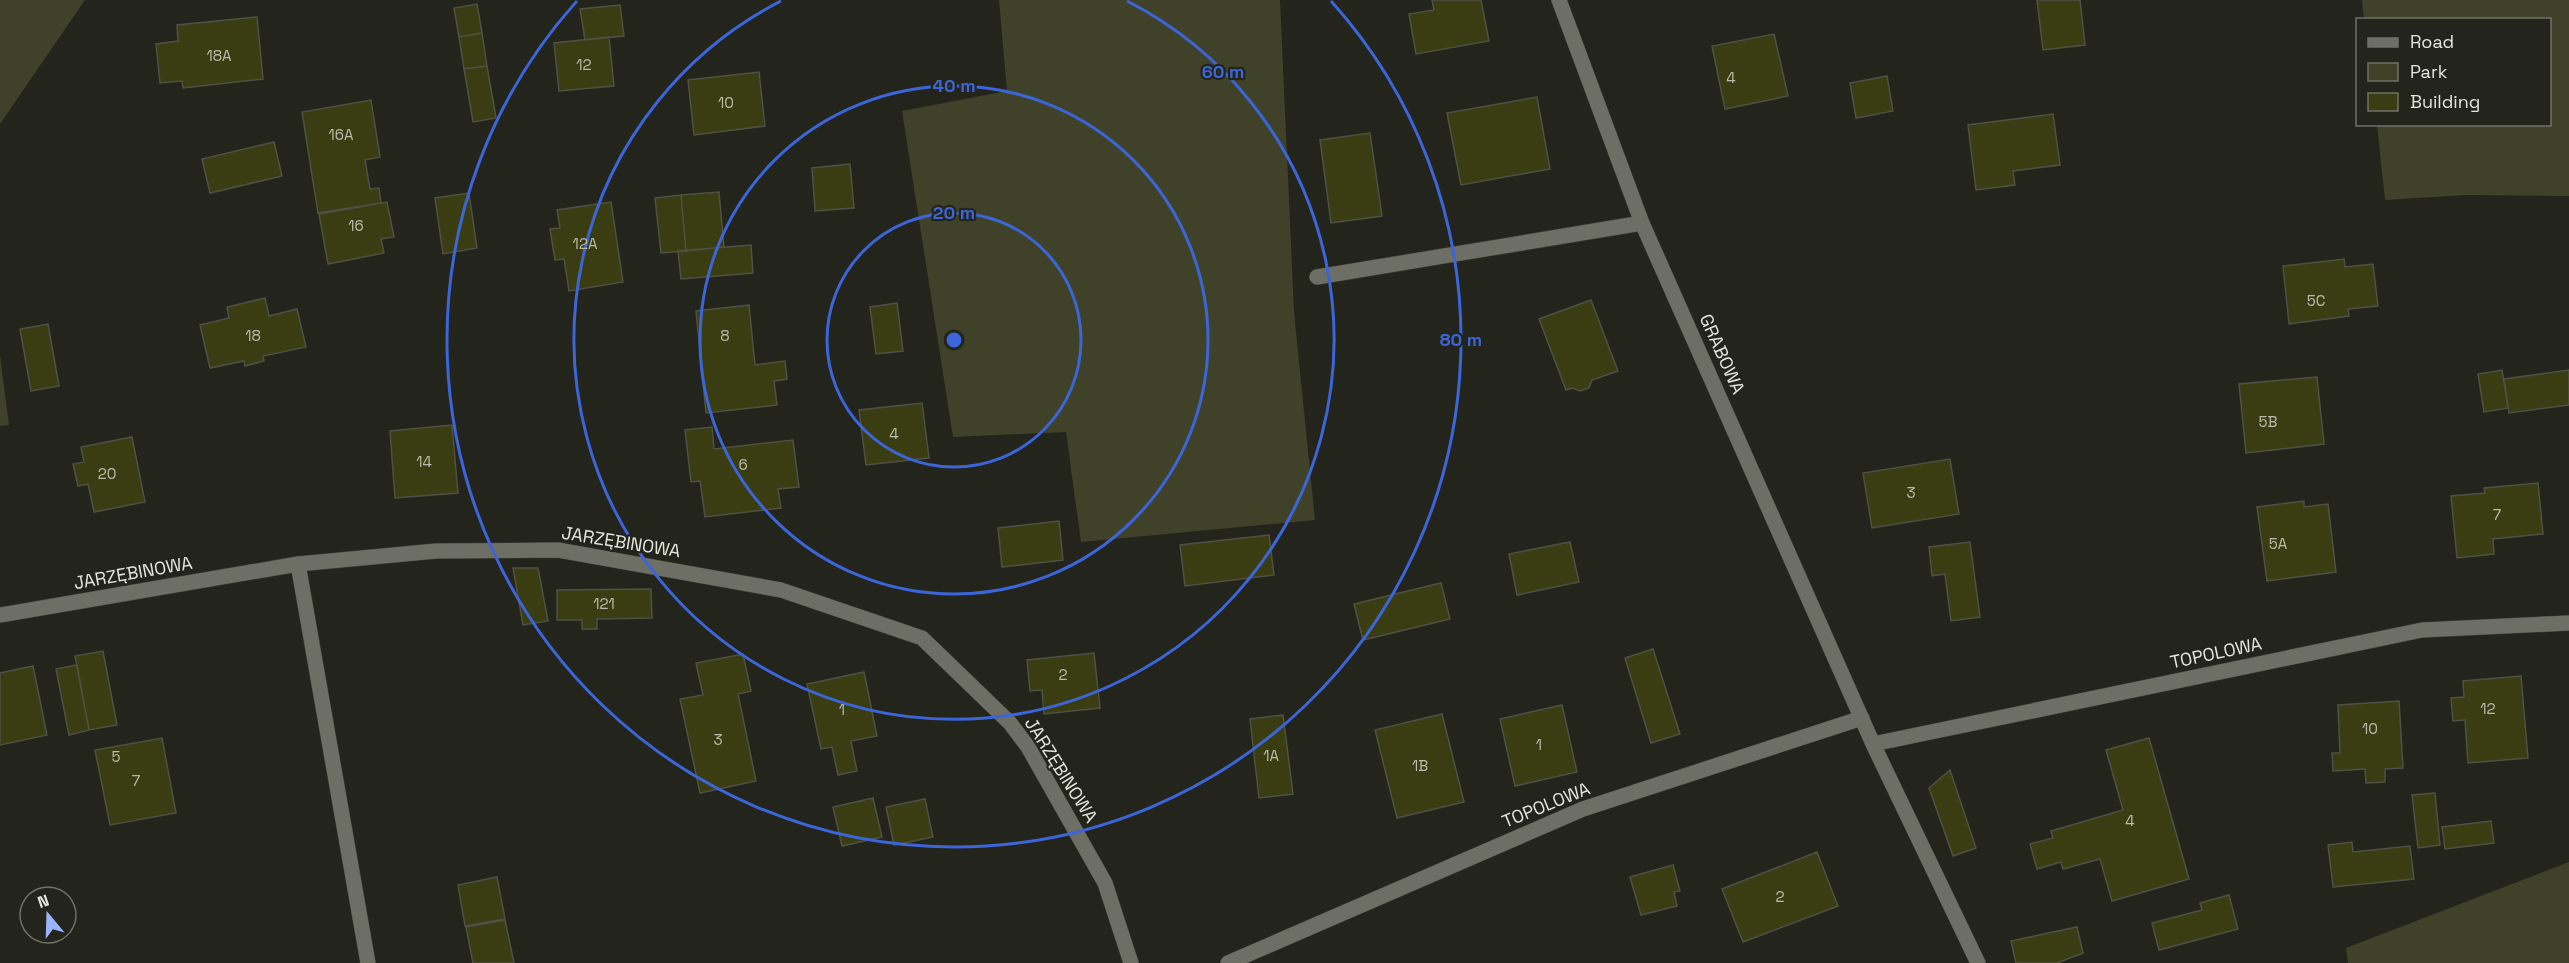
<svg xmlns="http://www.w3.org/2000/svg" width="2569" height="963" font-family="'Space Grotesk',sans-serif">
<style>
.green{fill:#3f4229}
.building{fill:#3a3d12;stroke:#4f5046;stroke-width:1.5}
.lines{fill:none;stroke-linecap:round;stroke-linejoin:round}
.service-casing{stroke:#40413a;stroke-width:16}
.minor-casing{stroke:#40413a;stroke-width:16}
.service{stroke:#6d6e64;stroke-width:15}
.minor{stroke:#6d6e64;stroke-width:15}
.ring{fill:none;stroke:#3b65d9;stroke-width:3}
.labels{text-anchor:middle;stroke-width:4.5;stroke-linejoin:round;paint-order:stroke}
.number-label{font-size:15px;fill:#babbac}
.street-label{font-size:18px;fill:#e4e5df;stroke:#23241b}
.centre{fill:#3b65d9;stroke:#23241b;stroke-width:3}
.ring-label{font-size:18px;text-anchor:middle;font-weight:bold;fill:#3b65d9;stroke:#23241b;stroke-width:4.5;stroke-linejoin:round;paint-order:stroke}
</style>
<rect width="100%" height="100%" fill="#23241b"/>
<path class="green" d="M 0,0 L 85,0 L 0,124 Z
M 999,0 L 1280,0 L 1294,312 L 1315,520 L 1081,542 L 1066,432 L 953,437 L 902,111 L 1007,91 Z
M 2362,0 L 2569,0 L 2569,196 L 2466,195 L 2385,200 L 2377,125 L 2550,124 L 2550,20 L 2364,19 Z
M 0,356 L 9,425 L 0,426 Z
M 2569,862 L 2569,963 L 2348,963 L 2346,948 Z"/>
<path class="building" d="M 1432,0 L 1481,0 L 1489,41 L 1416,54 L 1409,14 L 1434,10 Z
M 2037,0 L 2080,0 L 2085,45 L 2043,50 Z
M 477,4 L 482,33 L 459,37 L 454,8 Z
M 620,5 L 624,36 L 585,40 L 580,9 Z
M 257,17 L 263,79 L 183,88 L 182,81 L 160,83 L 156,44 L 178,41 L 177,25 Z
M 482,33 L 487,66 L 464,69 L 459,37 Z
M 1774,34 L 1788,96 L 1725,109 L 1712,46 Z
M 609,37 L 614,86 L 559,91 L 554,43 Z
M 487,66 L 496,118 L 473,122 L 464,69 Z
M 759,72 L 765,126 L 694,135 L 688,80 Z
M 1887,76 L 1893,111 L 1856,118 L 1850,83 Z
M 1537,97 L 1550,169 L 1461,185 L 1447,113 Z
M 371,100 L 380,157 L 365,160 L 370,189 L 379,188 L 381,203 L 318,213 L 302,112 Z
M 2053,114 L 2060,165 L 2013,171 L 2015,185 L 1976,190 L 1968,125 Z
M 1370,133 L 1382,216 L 1331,223 L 1320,140 Z
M 274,142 L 282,176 L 210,193 L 202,159 Z
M 850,164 L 854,208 L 815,211 L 812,168 Z
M 719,192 L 724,247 L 686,251 L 681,195 Z
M 469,193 L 477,248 L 443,254 L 435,198 Z
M 681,195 L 686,251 L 661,253 L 655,198 Z
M 387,202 L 394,237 L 381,239 L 384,253 L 328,264 L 319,214 Z
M 611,202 L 623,282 L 569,291 L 564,259 L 555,260 L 550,229 L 560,228 L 557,210 Z
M 751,245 L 753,273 L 681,279 L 678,251 Z
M 2344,259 L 2345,267 L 2373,264 L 2378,306 L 2348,309 L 2349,316 L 2289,324 L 2283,266 Z
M 265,298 L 269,316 L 297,309 L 306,347 L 263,356 L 264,361 L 245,366 L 244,361 L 210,368 L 200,325 L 229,318 L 227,307 Z
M 1591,300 L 1618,371 L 1592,380 L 1589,388 L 1580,391 L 1573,388 L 1566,390 L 1539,319 Z
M 897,303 L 903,351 L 876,354 L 870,307 Z
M 749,305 L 755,365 L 785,361 L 787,379 L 774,381 L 777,405 L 706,413 L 696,311 Z
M 48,324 L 59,386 L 31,391 L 20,329 Z
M 2502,370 L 2508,408 L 2484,412 L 2478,374 Z
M 2569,370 L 2569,405 L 2509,413 L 2504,379 Z
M 2317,377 L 2324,444 L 2246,453 L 2239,384 Z
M 922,403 L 929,458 L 866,465 L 859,410 Z
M 452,425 L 458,493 L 395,498 L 390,431 Z
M 712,427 L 714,449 L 793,440 L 799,487 L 778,489 L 781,508 L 705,517 L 700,481 L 691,482 L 685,430 Z
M 132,437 L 145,502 L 94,512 L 88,484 L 78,486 L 73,464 L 84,462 L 81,447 Z
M 1950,459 L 1959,514 L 1872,528 L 1863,473 Z
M 2538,483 L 2543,534 L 2493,539 L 2494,554 L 2457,558 L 2451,496 L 2485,493 L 2484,488 Z
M 2304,501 L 2304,507 L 2328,504 L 2336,572 L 2267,581 L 2257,507 Z
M 1059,521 L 1063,560 L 1002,567 L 998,528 Z
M 1269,535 L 1274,575 L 1185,586 L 1180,545 Z
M 1570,542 L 1579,582 L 1517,595 L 1509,554 Z
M 1970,542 L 1980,617 L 1951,621 L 1945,574 L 1932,576 L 1929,547 Z
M 513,568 L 538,568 L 548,621 L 523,625 Z
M 1441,583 L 1450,619 L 1363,640 L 1354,604 Z
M 651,589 L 652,618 L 597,619 L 597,629 L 582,629 L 582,620 L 557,620 L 557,590 Z
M 1653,649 L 1680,734 L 1651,743 L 1625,658 Z
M 103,651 L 117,725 L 89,730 L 75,656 Z
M 1094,653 L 1100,708 L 1044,714 L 1042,690 L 1030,691 L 1027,660 Z
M 743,654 L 751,691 L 738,694 L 756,781 L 700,793 L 680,699 L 703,695 L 696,663 Z
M 77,665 L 89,730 L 69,735 L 56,669 Z
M 33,666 L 47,735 L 0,745 L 0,673 Z
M 864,672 L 877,736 L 851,741 L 857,771 L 838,775 L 832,747 L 821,749 L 807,684 Z
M 2521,676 L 2528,758 L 2468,763 L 2465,720 L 2453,721 L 2451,698 L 2464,697 L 2463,681 Z
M 2399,701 L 2403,768 L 2385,769 L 2385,782 L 2366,783 L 2365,769 L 2333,771 L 2332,753 L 2340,753 L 2338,705 Z
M 1562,705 L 1577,772 L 1515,786 L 1500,719 Z
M 1442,714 L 1464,802 L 1397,818 L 1375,730 Z
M 1283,715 L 1293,794 L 1259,798 L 1250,719 Z
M 162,738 L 176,813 L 110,825 L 95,750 Z
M 2149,738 L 2189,879 L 2112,901 L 2100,859 L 2063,869 L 2061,862 L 2037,869 L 2030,844 L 2053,838 L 2051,831 L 2123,810 L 2106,750 Z
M 1950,770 L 1976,848 L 1953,856 L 1929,788 Z
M 2435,793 L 2440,845 L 2418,848 L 2412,795 Z
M 873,798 L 882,837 L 842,846 L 833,807 Z
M 925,799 L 933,837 L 894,845 L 886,807 Z
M 2491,821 L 2494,843 L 2445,849 L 2442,827 Z
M 2352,842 L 2353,852 L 2410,846 L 2414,879 L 2333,887 L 2328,845 Z
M 1817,852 L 1838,906 L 1743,942 L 1722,889 Z
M 1673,865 L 1680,891 L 1674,892 L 1677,906 L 1641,915 L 1630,877 Z
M 497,877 L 505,919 L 465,926 L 458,885 Z
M 2229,895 L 2238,929 L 2159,950 L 2152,923 L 2202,910 L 2200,903 Z
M 505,920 L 514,963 L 473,963 L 466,927 Z
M 2077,927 L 2083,953 L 2057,963 L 2016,963 L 2011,941 Z"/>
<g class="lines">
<defs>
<path id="service" d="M 298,564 L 368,963"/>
<path id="minor" d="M 1559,0 L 1642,223 L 1873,744 L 1978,963
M 1317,277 L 1642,223
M 0,615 L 298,564 L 436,551 L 558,550 L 781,590 L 922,638 L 1010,723 L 1028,747 L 1105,883 L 1131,963
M 1873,744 L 2422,630 L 2569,623
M 1228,963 L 1583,809 L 1862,718"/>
</defs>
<use href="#service" class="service-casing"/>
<use href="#minor" class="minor-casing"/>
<use href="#service" class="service"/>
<use href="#minor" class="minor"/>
</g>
<g class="ring">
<circle cx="954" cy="340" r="127"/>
<circle cx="954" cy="340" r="254"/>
<path d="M1127 1A380 380 0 1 1 781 1"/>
<path d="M1331 1A507 507 0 1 1 577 1"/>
</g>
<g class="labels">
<g class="number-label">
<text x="219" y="61">18A</text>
<text x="584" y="70">12</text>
<text x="1731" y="83">4</text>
<text x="726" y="108">10</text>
<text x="341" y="140">16A</text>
<text x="356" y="231">16</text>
<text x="585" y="249">12A</text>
<text x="2316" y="306">5C</text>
<text x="253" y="341">18</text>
<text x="725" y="341">8</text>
<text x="2268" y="427">5B</text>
<text x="894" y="439">4</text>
<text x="424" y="467">14</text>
<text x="743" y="470">6</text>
<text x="107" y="479">20</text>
<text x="1911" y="498">3</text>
<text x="2497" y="520">7</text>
<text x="2278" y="549">5A</text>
<text x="604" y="609">121</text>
<text x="1063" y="680">2</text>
<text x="2488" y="714">12</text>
<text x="842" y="715">1</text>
<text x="2370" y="734">10</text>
<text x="718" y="745">3</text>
<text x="1539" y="750">1</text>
<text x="1271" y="761">1A</text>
<text x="116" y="762">5</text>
<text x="1420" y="771">1B</text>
<text x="136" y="786">7</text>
<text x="2130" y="826">4</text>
<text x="1780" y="902">2</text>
</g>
<g class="street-label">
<text transform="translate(1722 354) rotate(66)" y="6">GRABOWA</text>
<text transform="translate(621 542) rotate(9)" y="6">JARZĘBINOWA</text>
<text transform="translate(133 573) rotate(-10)" y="6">JARZĘBINOWA</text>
<text transform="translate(2216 653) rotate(-12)" y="6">TOPOLOWA</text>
<text transform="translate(1061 770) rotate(58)" y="6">JARZĘBINOWA</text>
<text transform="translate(1546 805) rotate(-22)" y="6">TOPOLOWA</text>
</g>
</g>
<circle cx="954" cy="340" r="9" class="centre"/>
<g class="ring-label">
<text x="1223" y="78">60 m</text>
<text x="954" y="92">40 m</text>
<text x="954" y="219">20 m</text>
<text x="1461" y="346">80 m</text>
</g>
<rect x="2356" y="18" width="195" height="108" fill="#23241b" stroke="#707169" stroke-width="1.5"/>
<rect x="2368" y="38" width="30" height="9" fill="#6d6e64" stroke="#707169" stroke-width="1.5"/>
<text x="2410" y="48" font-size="18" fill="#e4e5df">Road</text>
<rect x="2368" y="63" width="30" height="18" fill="#3f4229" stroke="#707169" stroke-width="1.5"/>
<text x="2410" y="78" font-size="18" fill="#e4e5df">Park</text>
<rect x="2368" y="93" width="30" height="18" fill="#3a3d12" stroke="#707169" stroke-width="1.5"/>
<text x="2410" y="108" font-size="18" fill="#e4e5df">Building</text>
<g transform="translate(48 915) rotate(341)"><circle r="28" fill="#23241b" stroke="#707169" stroke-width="1.5"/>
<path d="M0-4.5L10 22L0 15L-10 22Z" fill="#99b5fd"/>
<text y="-9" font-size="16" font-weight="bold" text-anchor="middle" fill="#e4e5df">N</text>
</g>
</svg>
